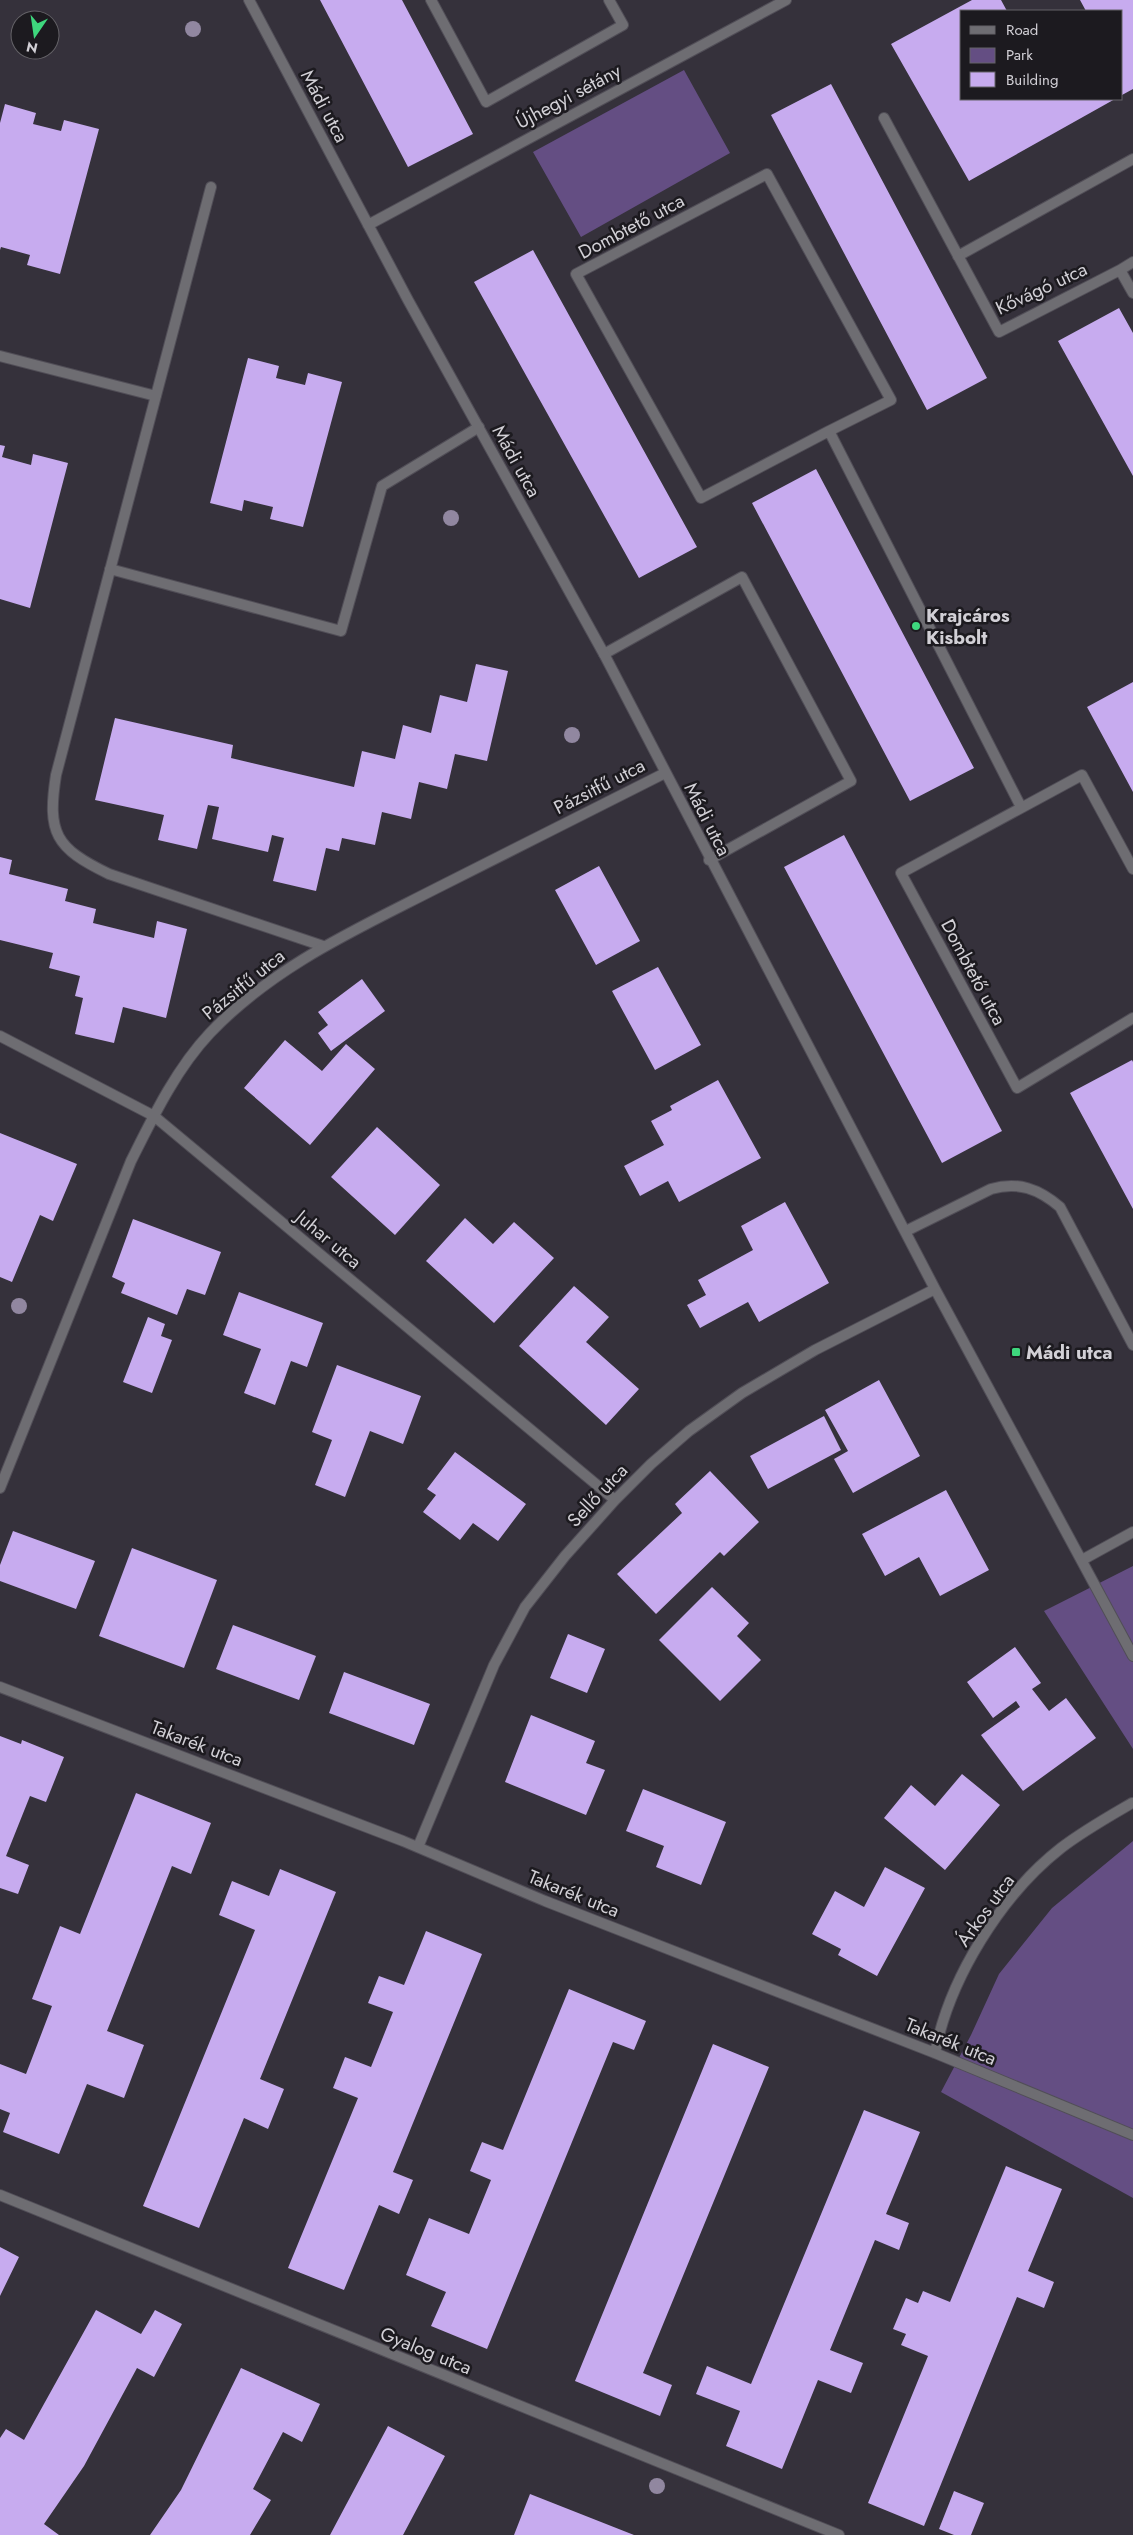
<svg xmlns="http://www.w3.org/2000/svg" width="1133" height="2535" font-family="Jost,sans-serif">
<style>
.green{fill:#644e83}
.building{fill:#c7abef}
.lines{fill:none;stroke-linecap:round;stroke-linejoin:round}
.lane-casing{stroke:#514e57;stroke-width:12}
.street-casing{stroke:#514e57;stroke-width:12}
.lane{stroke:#6e6d72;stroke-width:10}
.street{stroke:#6e6d72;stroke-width:10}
.tree{fill:#9187a0}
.poi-dot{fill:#3ed77d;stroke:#1c1a1f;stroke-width:2}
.labels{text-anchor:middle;stroke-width:5;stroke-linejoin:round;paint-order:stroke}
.street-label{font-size:19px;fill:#d2d0d6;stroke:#1c1a1f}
.poi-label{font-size:19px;font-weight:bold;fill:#d2d0d6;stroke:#1c1a1f;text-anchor:start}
</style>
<rect width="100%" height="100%" fill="#35313b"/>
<path class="green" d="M 684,70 L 730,153 L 581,237 L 533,152 Z
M 1133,1566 L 1133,1749 L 1044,1611 Z
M 1133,1841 L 1133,2198 L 941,2092 L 971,2035 L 999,1974 L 1052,1908 Z"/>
<path class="building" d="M 320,0 L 402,0 L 473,134 L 408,167 Z
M 972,0 L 1001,0 L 1007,11 L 962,11 L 962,99 L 1115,99 L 969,181 L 891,44 Z
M 1080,0 L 1133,0 L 1133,89 L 1122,95 L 1122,11 L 1086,11 Z
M 831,84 L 987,378 L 927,410 L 771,115 Z
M 5,104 L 36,113 L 33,124 L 61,131 L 64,120 L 99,129 L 60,274 L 27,265 L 30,255 L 1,247 L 0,250 L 0,123 Z
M 533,250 L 697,547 L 639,578 L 474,282 Z
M 1119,308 L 1133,333 L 1133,476 L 1058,341 Z
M 248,358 L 279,366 L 276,378 L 305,385 L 308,373 L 342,382 L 303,527 L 270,519 L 273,507 L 244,500 L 242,511 L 210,503 Z
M 0,445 L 5,446 L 2,457 L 31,465 L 33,454 L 68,463 L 30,608 L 0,599 Z
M 816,469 L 974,768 L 910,801 L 752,503 Z
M 476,664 L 508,671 L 487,761 L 455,754 L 447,789 L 419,782 L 411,819 L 382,812 L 375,845 L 342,838 L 339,851 L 326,848 L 316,891 L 273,881 L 284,838 L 272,835 L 268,852 L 212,839 L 219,807 L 208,805 L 197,849 L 158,840 L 164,815 L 95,800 L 115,718 L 233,745 L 231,758 L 354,787 L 362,751 L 395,759 L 403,725 L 431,733 L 440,695 L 467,702 Z
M 1133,682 L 1133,792 L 1087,707 Z
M 844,835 L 1002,1131 L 942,1163 L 784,867 Z
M 0,857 L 12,860 L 9,874 L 68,889 L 65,901 L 96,909 L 93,923 L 154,938 L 157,921 L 187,929 L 166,1018 L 123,1007 L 114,1043 L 75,1034 L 83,998 L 75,996 L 80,976 L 49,968 L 53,953 L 0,940 Z
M 599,866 L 640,941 L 596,965 L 555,890 Z
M 658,967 L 701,1045 L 655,1070 L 612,991 Z
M 362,979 L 385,1011 L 331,1051 L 318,1033 L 328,1025 L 318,1012 Z
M 285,1040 L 322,1071 L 346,1044 L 375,1069 L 310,1145 L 244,1088 Z
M 1132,1060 L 1133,1062 L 1133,1209 L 1070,1093 Z
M 718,1080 L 761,1158 L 679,1202 L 668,1181 L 640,1196 L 624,1166 L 664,1145 L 651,1121 L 672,1110 L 670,1106 Z
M 377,1127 L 440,1185 L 395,1235 L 331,1177 Z
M 0,1133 L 77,1164 L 53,1221 L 40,1215 L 12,1282 L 0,1277 Z
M 785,1202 L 829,1283 L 759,1322 L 748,1302 L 700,1328 L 687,1305 L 706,1295 L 698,1280 L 753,1250 L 741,1226 Z
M 465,1218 L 493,1244 L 514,1222 L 554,1258 L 494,1323 L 426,1261 Z
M 133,1219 L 221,1252 L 205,1295 L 187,1289 L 177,1315 L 121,1293 L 125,1283 L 112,1277 Z
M 574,1286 L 609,1317 L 586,1342 L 639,1389 L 606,1425 L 519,1346 Z
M 239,1292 L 323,1323 L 307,1367 L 291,1361 L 275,1405 L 244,1393 L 261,1349 L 223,1335 Z
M 148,1317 L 165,1324 L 161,1336 L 172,1340 L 152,1393 L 123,1382 Z
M 337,1365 L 421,1396 L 403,1444 L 370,1431 L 345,1497 L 315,1485 L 332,1440 L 312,1432 Z
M 879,1380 L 920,1456 L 853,1493 L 834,1459 L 848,1451 L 825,1410 Z
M 824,1416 L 841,1450 L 768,1489 L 750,1456 Z
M 455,1452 L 526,1504 L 498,1541 L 473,1523 L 460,1540 L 423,1512 L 436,1495 L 427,1489 Z
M 710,1471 L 759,1522 L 724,1556 L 720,1552 L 656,1614 L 617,1574 L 682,1513 L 675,1504 Z
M 946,1490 L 989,1570 L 940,1596 L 919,1557 L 885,1576 L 862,1534 Z
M 13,1531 L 95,1561 L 76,1609 L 0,1581 L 0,1565 Z
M 132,1548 L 217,1580 L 184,1668 L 99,1636 Z
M 712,1587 L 749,1623 L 737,1636 L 761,1660 L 720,1701 L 659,1640 Z
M 233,1625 L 316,1656 L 299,1700 L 216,1669 Z
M 568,1634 L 605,1649 L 587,1693 L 550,1678 Z
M 1015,1647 L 1041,1683 L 1032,1689 L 1049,1711 L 1066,1698 L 1096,1738 L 1023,1791 L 981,1735 L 1020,1707 L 1016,1701 L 993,1718 L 967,1682 Z
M 344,1672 L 430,1704 L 414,1745 L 329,1713 Z
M 531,1715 L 595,1741 L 586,1763 L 605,1770 L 586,1815 L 505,1782 Z
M 0,1736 L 21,1744 L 22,1740 L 64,1757 L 46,1802 L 30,1796 L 6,1856 L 29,1865 L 18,1894 L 0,1888 Z
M 962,1774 L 1000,1805 L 945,1870 L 884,1818 L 911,1785 L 935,1806 Z
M 643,1789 L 726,1822 L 701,1885 L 656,1867 L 664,1846 L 626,1831 Z
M 136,1793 L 211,1823 L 191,1874 L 172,1866 L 107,2031 L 144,2045 L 124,2098 L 87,2084 L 59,2154 L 3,2132 L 10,2113 L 0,2109 L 0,2064 L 26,2074 L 52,2006 L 32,1999 L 60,1926 L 80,1934 Z
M 885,1867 L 925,1888 L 877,1976 L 838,1955 L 841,1949 L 812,1934 L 835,1891 L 864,1907 Z
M 280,1869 L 336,1892 L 260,2079 L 284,2089 L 268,2129 L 244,2118 L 199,2228 L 143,2206 L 255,1930 L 219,1915 L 232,1881 L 269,1896 Z
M 426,1931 L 482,1954 L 393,2172 L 413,2180 L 399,2214 L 379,2205 L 344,2290 L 288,2268 L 358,2098 L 333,2088 L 345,2057 L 371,2067 L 393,2012 L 368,2003 L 379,1976 L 404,1985 Z
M 569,1989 L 646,2021 L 634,2050 L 613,2042 L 487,2349 L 431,2326 L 446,2292 L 406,2275 L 429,2218 L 469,2234 L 491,2180 L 470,2171 L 482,2142 L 503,2150 Z
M 713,2044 L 769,2067 L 643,2373 L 672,2385 L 660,2416 L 575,2381 Z
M 864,2110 L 920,2132 L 886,2214 L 909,2223 L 899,2250 L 875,2240 L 830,2350 L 863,2363 L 851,2393 L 818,2380 L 782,2469 L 726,2446 L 740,2411 L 696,2394 L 707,2366 L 751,2384 Z
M 1006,2166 L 1062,2189 L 1028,2271 L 1054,2282 L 1044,2308 L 1017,2297 L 924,2526 L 868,2503 L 928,2356 L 901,2345 L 906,2334 L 893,2329 L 906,2298 L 918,2303 L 923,2291 L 950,2302 Z
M 0,2247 L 19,2257 L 0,2296 Z
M 96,2310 L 141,2334 L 155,2310 L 182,2324 L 154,2377 L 137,2368 L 84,2466 L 44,2524 L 59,2535 L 0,2535 L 0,2438 L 6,2429 L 24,2440 Z
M 241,2368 L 320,2404 L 302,2442 L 283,2432 L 253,2489 L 271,2500 L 250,2535 L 150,2535 L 181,2490 Z
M 388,2426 L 445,2456 L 403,2535 L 330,2535 Z
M 954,2491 L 984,2503 L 971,2535 L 954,2535 L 939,2529 Z
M 530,2494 L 634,2535 L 514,2535 Z"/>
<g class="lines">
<defs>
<path id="lane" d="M 211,187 L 56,775 C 47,833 55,848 109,874 L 323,946
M 958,256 L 1133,159
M 0,356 L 156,396
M 110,569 L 341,631 L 382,486 L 479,427
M 604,654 L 742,577 L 851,781 L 709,860
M 906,1231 L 991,1189 C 1018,1181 1039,1189 1060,1207 L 1133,1345"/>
<path id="street" d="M 249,0 L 408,300 L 604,654 L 935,1289 L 1133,1656
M 431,0 L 486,102 L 623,25 L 609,0
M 884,118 L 999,332 L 1120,270 L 1133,293
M 368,225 L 786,0
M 1120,270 L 1133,262
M 829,431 L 891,400 L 767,174 L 576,274 L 701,498 L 829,431 L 1021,807
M 1133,869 L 1082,775 L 901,873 L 1017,1088 L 1133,1018
M 0,1036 L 154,1116 L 615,1500
M 0,1488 L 131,1161 C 153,1117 176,1069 210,1033 C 274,966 355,930 435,889 C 512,850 588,812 665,773
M 1082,1560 L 1133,1532
M 0,1687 L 403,1841 L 545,1901 L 935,2053 L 1133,2135
M 418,1847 L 494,1665 L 525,1607 L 565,1556 L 615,1500 L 651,1464 L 689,1431 L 742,1393 L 815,1350 L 935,1289
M 935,2053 C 949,1979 1001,1895 1061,1848 C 1083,1831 1108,1817 1132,1803
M 0,2195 L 839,2535"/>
</defs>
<use href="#lane" class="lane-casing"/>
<use href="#street" class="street-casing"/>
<use href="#lane" class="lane"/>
<use href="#street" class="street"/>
</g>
<g class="tree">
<circle cx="193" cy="29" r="8"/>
<circle cx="451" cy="518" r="8"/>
<circle cx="572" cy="735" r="8"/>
<circle cx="19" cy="1306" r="8"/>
<circle cx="657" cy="2486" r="8"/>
</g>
<g class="poi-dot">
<circle cx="916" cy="626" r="5"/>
<rect x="1011" y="1347" width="10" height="10" rx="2.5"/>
</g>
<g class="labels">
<g class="street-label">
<text transform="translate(568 96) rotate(-28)" y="7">Újhegyi sétány</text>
<text transform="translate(325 106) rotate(62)" y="7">Mádi utca</text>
<text transform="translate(631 226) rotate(-28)" y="7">Dombtető utca</text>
<text transform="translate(1041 288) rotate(-25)" y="7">Kővágó utca</text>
<text transform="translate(517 461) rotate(61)" y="7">Mádi utca</text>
<text transform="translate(599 786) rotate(-27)" y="7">Pázsitfű utca</text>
<text transform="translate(708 819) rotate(63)" y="7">Mádi utca</text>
<text transform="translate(974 972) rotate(62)" y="7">Dombtető utca</text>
<text transform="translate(243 984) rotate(-39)" y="7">Pázsitfű utca</text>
<text transform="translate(329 1239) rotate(40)" y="7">Juhar utca</text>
<text transform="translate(597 1495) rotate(-47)" y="7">Sellő utca</text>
<text transform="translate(197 1743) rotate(21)" y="7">Takarék utca</text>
<text transform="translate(574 1893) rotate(22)" y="7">Takarék utca</text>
<text transform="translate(985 1910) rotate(-54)" y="7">Árkos utca</text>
<text transform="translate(951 2041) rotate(22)" y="7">Takarék utca</text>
<text transform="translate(426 2350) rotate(22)" y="7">Gyalog utca</text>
</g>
<g class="poi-label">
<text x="926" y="622">Krajcáros<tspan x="926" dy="22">Kisbolt</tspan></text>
<text x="1026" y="1359">Mádi utca</text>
</g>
</g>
<rect x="960" y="10" width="162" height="90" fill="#1c1a1f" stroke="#656368"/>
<rect x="970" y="26" width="25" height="8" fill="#6e6d72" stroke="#656368"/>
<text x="1006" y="35" font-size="15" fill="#d2d0d6">Road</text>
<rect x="970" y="48" width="25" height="15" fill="#644e83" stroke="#656368"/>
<text x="1006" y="60" font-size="15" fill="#d2d0d6">Park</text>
<rect x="970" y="72" width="25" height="15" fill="#c7abef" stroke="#656368"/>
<text x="1006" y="85" font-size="15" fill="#d2d0d6">Building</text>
<g transform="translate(35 35) rotate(193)"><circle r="24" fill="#1c1a1f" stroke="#656368"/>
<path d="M0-4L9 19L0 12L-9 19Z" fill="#3ed77d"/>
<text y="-8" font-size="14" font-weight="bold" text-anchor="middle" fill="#d2d0d6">N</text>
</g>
</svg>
